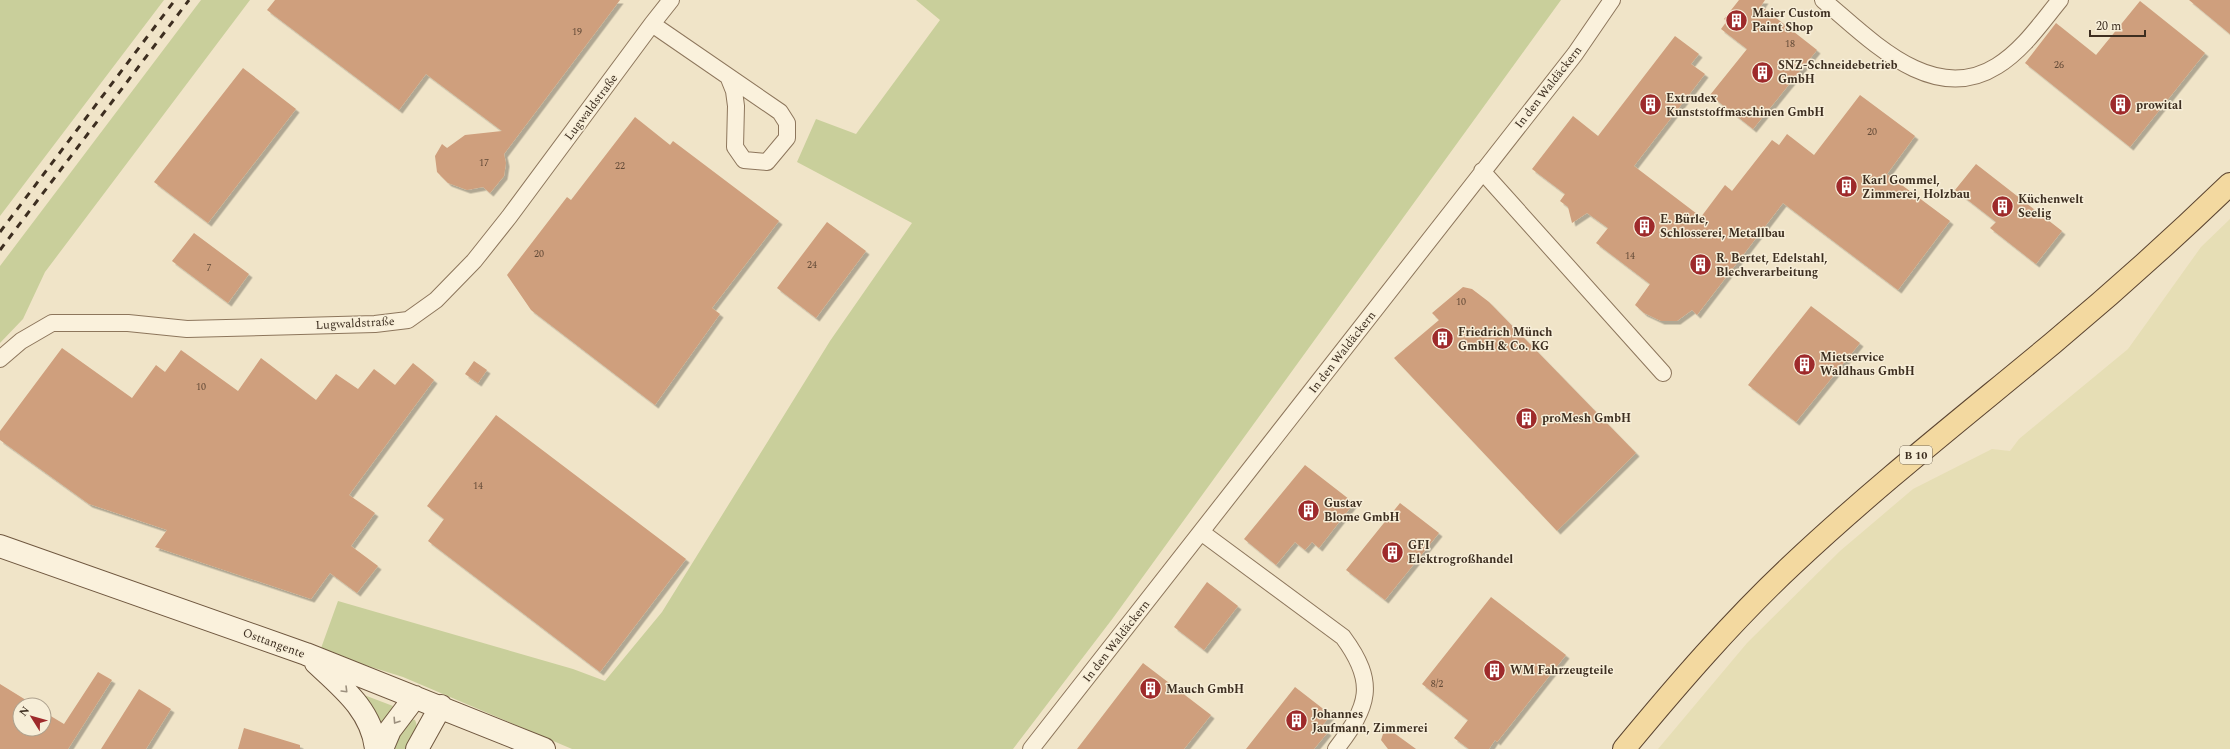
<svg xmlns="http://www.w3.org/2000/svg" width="2230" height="749" font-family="Spectral,serif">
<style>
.farmland{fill:#e6deb5}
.green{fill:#c9cf9b}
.building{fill:#cf9f7d;filter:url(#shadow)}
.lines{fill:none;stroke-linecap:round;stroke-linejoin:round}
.street-casing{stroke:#8d765c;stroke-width:18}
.secondary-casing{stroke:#6f573f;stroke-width:24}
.primary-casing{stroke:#5b4430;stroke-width:24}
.street{stroke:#faf1dc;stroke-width:16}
.secondary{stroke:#faf1dc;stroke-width:22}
.primary{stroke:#f3d9a0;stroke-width:22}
.rail{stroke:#3d2e20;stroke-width:3;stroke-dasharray:7 7;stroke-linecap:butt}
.oneway{stroke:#9c907e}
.labels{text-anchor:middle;stroke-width:3;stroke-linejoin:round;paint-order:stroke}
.number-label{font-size:10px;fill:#624a37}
.shield{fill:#f7eed8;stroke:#756857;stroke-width:1}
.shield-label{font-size:11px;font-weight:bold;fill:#3d2e20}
.poi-label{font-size:12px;font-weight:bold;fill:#3d2e20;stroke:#f7eed8;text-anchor:start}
.street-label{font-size:12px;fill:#3d2e20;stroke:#f7eed8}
</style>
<defs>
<filter id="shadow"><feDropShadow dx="3.5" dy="3.5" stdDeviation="0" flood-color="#0004"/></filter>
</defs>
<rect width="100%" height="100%" fill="#f0e4c8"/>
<path class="farmland" d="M 2230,219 L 2230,749 L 1658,749 L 1747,643 L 1840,551 L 1913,489 L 1992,449 L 2010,451 L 2019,439 L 2128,349 L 2201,247 Z"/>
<path class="green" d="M 0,0 L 164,0 L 0,216 Z
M 201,0 L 250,0 L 45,272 L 23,319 L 0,343 L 0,266 Z
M 916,0 L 1561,0 L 1113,618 L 1013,749 L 572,749 L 403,677 L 320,651 L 338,601 L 573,669 L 605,681 L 662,612 L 830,341 L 912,223 L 797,162 L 816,119 L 856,134 L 940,20 Z
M 364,695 L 393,706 L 382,727 Z
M 411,719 L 415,720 C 420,731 413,740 408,749 L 392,749 L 398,734 Z"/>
<path class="building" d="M 275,0 L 620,0 L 504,154 L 506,163 L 504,176 L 490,193 L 483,187 L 467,190 L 448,183 L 437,172 L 435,156 L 442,144 L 447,148 L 465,135 L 502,131 L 426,74 L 399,110 L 267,10 Z
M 1739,0 L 1765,0 L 1761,6 L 1817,50 L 1753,129 L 1710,95 L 1747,49 L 1721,29 L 1727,21 L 1724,19 Z
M 2189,0 L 2230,0 L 2230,34 Z
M 2140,1 L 2205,53 L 2130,147 L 2025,63 L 2056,23 L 2096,55 Z
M 1675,36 L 1699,54 L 1691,64 L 1705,74 L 1634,166 L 1701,217 L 1725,185 L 1732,191 L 1772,140 L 1779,145 L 1787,134 L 1814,155 L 1860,95 L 1915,136 L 1887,174 L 1950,221 L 1898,290 L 1783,203 L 1697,315 L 1692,310 L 1677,321 L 1661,321 L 1644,313 L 1635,305 L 1650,284 L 1596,243 L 1608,228 L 1587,213 L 1572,223 L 1568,207 L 1560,201 L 1565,194 L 1532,169 L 1573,116 L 1598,136 Z
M 243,68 L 296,109 L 208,223 L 154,182 Z
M 635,117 L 670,145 L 673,141 L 779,221 L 712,308 L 720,314 L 655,405 L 531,310 L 507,275 L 567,197 L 571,200 Z
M 1976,164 L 2062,231 L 2036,264 L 1990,228 L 1996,222 L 1955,190 Z
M 827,222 L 866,251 L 816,318 L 777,288 Z
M 194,233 L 249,274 L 228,303 L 172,261 Z
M 1463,287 L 1472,289 L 1489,302 L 1636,453 L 1557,531 L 1394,358 L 1439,320 L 1432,313 Z
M 1811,306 L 1860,343 L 1796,422 L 1748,385 Z
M 62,348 L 132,398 L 156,365 L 165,372 L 181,350 L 238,391 L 261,358 L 316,400 L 336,374 L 358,389 L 374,369 L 395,385 L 413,363 L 434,380 L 349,495 L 375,513 L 351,546 L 378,566 L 357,593 L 330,573 L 311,599 L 155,547 L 167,530 L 89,504 L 0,440 L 0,431 Z
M 474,361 L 487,370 L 478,383 L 465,374 Z
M 496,415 L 686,559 L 600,672 L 428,541 L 444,519 L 427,506 Z
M 1305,465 L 1354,503 L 1319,548 L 1312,542 L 1305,550 L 1295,542 L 1276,565 L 1244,539 Z
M 1400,503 L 1439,533 L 1385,600 L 1346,570 Z
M 1207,582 L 1238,606 L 1204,650 L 1174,627 Z
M 1491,597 L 1566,655 L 1497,742 L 1495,740 L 1489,749 L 1469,749 L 1454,738 L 1468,720 L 1422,684 Z
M 1143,663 L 1211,715 L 1184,749 L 1077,749 Z
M 98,672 L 112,680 L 68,749 L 0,749 L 0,684 L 34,705 L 20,705 L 20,729 L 44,729 L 44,712 L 64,724 Z
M 1295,687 L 1331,715 L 1321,727 L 1328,732 L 1314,749 L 1246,749 Z
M 139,689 L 171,709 L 146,749 L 101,749 Z
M 244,728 L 300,745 L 300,749 L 238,749 Z
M 1386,732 L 1394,733 L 1416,749 L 1388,749 L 1381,740 L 1383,734 Z"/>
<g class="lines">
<defs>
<path id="street" d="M 1823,0 C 1869,38 1932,107 1997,66 C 2023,50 2041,23 2060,0
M 652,24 L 671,0
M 1482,171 L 1663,373
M 0,359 L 21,341 L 52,323 L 128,323 L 187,329 L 375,324 L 408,320 L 436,300 L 474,261 L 509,217 L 652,24 L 780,112 L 787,123 L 787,138 L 767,162 L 744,160 L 735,147 L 736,106 L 734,91 L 728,76
M 1201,532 L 1343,637 C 1377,683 1369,706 1336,749
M 1031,749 L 1575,54 L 1612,0"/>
<path id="secondary" d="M 0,546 L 306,654 L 544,749
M 316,663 C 343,688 372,711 376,749
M 382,749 L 390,730 L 415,697
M 417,749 L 441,706"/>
<path id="primary" d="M 1624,749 C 1677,685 1732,621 1793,564 C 1876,486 1965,416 2053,343 C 2114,292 2173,239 2230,184"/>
</defs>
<use href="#street" class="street-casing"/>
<use href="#secondary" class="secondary-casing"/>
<use href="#primary" class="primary-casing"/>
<use href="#street" class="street"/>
<use href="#secondary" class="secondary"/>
<use href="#primary" class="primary"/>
<path class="rail" d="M 0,232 L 175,0
M 0,250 L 189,0"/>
</g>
<defs><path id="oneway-chevron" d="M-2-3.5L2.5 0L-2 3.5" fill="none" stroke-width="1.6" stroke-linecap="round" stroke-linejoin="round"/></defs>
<g class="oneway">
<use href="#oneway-chevron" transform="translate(345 690) rotate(45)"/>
<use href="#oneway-chevron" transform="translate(396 721) rotate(123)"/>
</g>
<defs>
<symbol id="building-disc" viewBox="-11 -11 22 22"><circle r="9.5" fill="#9e2a2b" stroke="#f7eed8"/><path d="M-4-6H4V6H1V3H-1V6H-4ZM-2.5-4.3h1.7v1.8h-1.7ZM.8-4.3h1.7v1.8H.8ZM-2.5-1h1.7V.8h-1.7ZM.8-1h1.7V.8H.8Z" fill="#fff"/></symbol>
</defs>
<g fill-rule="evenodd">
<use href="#building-disc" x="1724" y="8" width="25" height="25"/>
<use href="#building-disc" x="1750" y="60" width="25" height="25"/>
<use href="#building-disc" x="1638" y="92" width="25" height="25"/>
<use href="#building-disc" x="2108" y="92" width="25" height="25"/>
<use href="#building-disc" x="1834" y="174" width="25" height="25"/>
<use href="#building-disc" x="1990" y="194" width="25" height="25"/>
<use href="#building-disc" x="1632" y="214" width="25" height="25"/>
<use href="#building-disc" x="1688" y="252" width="25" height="25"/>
<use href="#building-disc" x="1430" y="326" width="25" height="25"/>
<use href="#building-disc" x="1792" y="352" width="25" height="25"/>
<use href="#building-disc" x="1514" y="406" width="25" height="25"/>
<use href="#building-disc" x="1296" y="498" width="25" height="25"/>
<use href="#building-disc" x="1380" y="540" width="25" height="25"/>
<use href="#building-disc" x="1482" y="658" width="25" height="25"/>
<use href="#building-disc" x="1138" y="676" width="25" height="25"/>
<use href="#building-disc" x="1284" y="708" width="25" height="25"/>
</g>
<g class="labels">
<g class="number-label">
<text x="577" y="35">19</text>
<text x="1790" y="47">18</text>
<text x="2059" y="68">26</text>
<text x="1872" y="135">20</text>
<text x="484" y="166">17</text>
<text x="620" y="169">22</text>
<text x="539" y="257">20</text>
<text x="1630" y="259">14</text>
<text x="812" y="268">24</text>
<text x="209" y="271">7</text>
<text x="1461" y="305">10</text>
<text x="201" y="390">10</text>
<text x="478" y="489">14</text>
<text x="1437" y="687">8/2</text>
</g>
<rect class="shield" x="1900" y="446" width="32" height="18" rx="3"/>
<g class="shield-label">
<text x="1916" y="459">B 10</text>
</g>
<g class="poi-label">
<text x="1752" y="17">Maier Custom<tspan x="1752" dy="14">Paint Shop</tspan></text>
<text x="1778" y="69">SNZ-Schneidebetrieb<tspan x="1778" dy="14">GmbH</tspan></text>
<text x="1666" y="102">Extrudex<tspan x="1666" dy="14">Kunststoffmaschinen GmbH</tspan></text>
<text x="2136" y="109">prowital</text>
<text x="1862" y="184">Karl Gommel,<tspan x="1862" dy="14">Zimmerei, Holzbau</tspan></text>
<text x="2018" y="203">Küchenwelt<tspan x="2018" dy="14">Seelig</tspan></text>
<text x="1660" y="223">E. Bürle,<tspan x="1660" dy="14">Schlosserei, Metallbau</tspan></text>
<text x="1716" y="262">R. Bertet, Edelstahl,<tspan x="1716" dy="14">Blechverarbeitung</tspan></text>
<text x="1458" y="336">Friedrich Münch<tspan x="1458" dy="14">GmbH &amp; Co. KG</tspan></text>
<text x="1820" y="361">Mietservice<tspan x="1820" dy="14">Waldhaus GmbH</tspan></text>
<text x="1542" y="422">proMesh GmbH</text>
<text x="1324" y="507">Gustav<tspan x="1324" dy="14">Blome GmbH</tspan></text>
<text x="1408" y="549">GFI<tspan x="1408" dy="14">Elektrogroßhandel</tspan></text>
<text x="1510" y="674">WM Fahrzeugteile</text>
<text x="1166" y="693">Mauch GmbH</text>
<text x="1312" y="718">Johannes<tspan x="1312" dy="14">Jaufmann, Zimmerei</tspan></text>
</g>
<g class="street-label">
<text transform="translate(1548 87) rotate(-52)" y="4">In den Waldäckern</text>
<text transform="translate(591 107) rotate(-53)" y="4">Lugwaldstraße</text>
<text transform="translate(355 323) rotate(-3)" y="4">Lugwaldstraße</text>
<text transform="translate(1342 352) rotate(-52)" y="4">In den Waldäckern</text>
<text transform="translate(1116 641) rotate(-52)" y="4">In den Waldäckern</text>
<text transform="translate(274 643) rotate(20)" y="4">Osttangente</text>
</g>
</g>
<g transform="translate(32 717) rotate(307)"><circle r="19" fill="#f7eed8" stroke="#ada18e"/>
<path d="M0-3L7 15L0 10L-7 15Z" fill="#9e2a2b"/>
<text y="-6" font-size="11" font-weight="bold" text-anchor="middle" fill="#3d2e20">N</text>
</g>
<path d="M2090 30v6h55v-6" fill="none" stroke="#3d2e20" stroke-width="2"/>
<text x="2096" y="30" font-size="12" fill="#3d2e20" stroke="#f7eed8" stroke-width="3" paint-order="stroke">20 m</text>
</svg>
